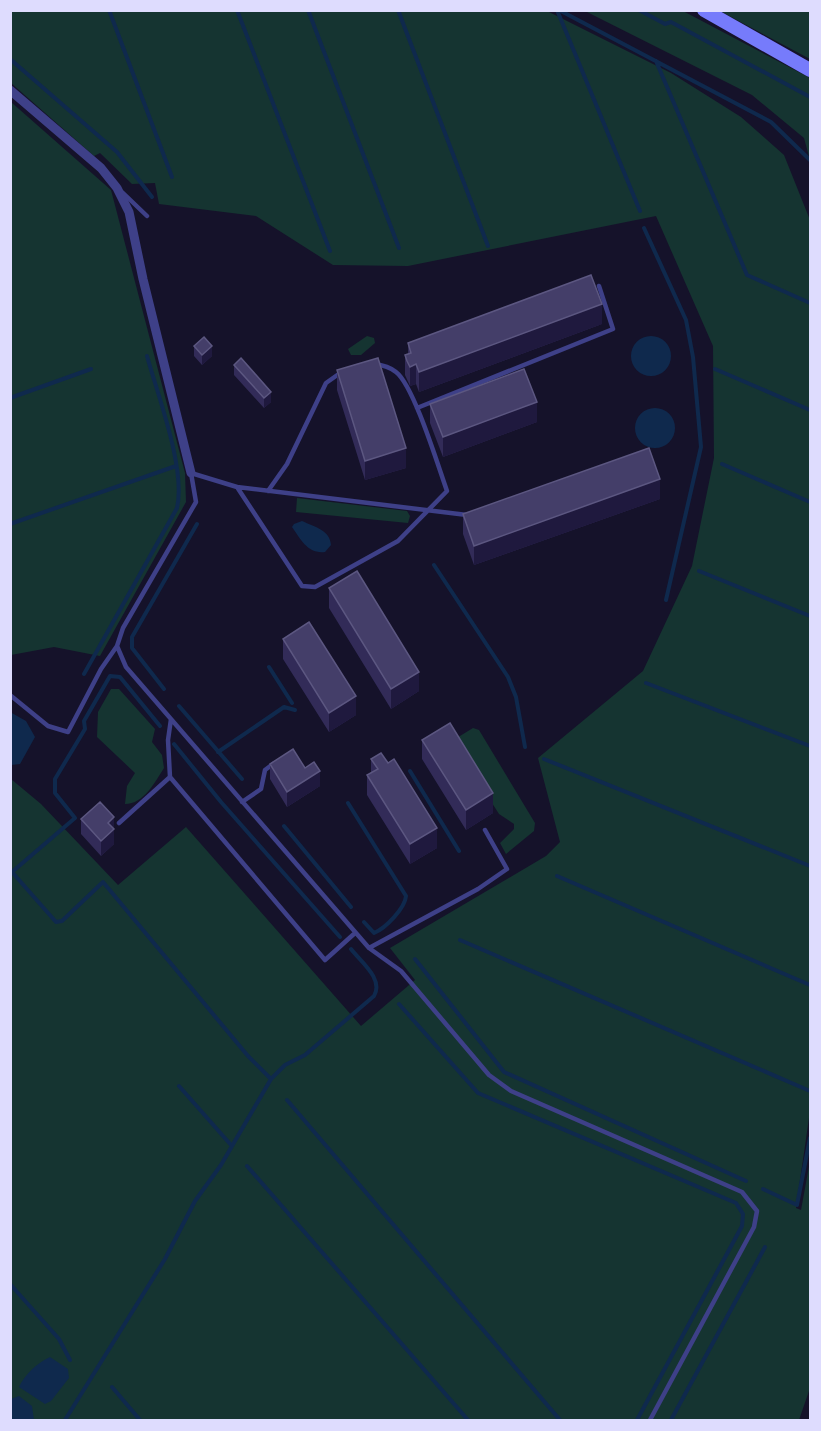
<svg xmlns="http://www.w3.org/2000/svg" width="821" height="1431" font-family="'DejaVu Sans',sans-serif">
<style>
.green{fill:#153431}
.water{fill:#0f294d}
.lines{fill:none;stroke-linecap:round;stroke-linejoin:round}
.stream{stroke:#0f294d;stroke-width:4}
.service{stroke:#3e4088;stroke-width:4.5}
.minor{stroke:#3e4088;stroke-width:9}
.secondary{stroke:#767bfb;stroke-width:14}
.wall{fill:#322b58}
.shaded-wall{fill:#1f193e}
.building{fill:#443e69;stroke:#5c5781;stroke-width:1.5}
</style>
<rect width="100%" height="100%" fill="#15122a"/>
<path class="green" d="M 11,11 L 547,11 L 671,73 L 741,117 L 784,155 L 810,220 L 810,1111 L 796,1208 L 801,1210 L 810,1161 L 810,1388 L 799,1420 L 11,1420 L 11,779 L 41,804 L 118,885 L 186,827 L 361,1026 L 415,980 L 390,948 L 546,856 L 560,842 L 538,758 L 643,671 L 692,566 L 714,458 L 713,346 L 656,216 L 408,266 L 333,265 L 256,216 L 159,204 L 155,183 L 132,184 L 100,153 L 94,156 L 11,83 Z
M 585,11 L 683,11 L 810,78 L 810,160 L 804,138 L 752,95 Z
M 720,11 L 810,11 L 810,59 Z
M 11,102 L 111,190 L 185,473 L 186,502 L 100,656 L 54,647 L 11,655 Z
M 367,336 L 374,338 L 375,343 L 361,355 L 351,355 L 348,349 Z
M 297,498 L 407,511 L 410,516 L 408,523 L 296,512 Z
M 111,689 L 119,689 L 155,729 L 152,742 L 162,755 L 164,768 C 155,782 144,804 125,804 L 127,786 L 135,773 L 97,737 L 98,712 Z
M 473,728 L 479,730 L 535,823 L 534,831 L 506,854 L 500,843 L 514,829 L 514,824 L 499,814 L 455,745 L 455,739 Z"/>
<path class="water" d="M631 356a20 20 0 1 1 40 0a20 20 0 1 1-40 0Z
M635 428a20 20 0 1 1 40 0a20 20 0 1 1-40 0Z
M 302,521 C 315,527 330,530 331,545 L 325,552 C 308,554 301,540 292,527 L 294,524 Z
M 10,712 L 26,721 L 35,737 L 20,764 L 11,765 Z
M 50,1357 L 68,1369 L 69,1378 L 51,1401 L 45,1404 L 19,1387 C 25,1374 37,1363 50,1357 Z
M 19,1396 L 32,1406 L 34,1420 L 11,1420 L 11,1399 Z"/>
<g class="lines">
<path class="stream" d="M 109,10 L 172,177
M 237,10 L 330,251
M 308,10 L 399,248
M 398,10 L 488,246
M 557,10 L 640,211
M 559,10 L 771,122 L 810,160
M 639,10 L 665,24 L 671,22 L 810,97
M 10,59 L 117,152 L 152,197
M 656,61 L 747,275 L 810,303
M 644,228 L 686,320 L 693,357 L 701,447 L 666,600
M 715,369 L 810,410
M 10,398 L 91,369
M 722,464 L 810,502
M 10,524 L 176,466
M 434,565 L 508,677 L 516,697 L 525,747
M 699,571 L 810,616
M 269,667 L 292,703
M 84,674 L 177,508 C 186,469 158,396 147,356
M 646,683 L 810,746
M 164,689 L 132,648 L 132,637 L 197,524
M 179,706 L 242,779
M 160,726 L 120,677 L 110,676 L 84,721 L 85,729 L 55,779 L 55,793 L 75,818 L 12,872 L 56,922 L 62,921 L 103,882 L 248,1056 L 271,1079
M 174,744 L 221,802 L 340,937
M 218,752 L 284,707 L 295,710
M 544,759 L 810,866
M 410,771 L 459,851
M 348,803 L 406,896 C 405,908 386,928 374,933 L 364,922
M 284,826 L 351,907
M 557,876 L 810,985
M 460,940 L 810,1091
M 415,959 L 504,1072 L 746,1181
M 399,1004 L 478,1093 L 736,1203 L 743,1214 L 742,1226 L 637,1420
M 179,1086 L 231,1145
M 287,1100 L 560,1420
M 247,1166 L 468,1420
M 763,1189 L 797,1205 L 810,1138
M 10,1284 L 59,1339 L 70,1360
M 112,1387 L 140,1420
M 65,1420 L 165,1259 L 195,1201 L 221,1165 L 271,1079 L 285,1065 L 305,1055 L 374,996 C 384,979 361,962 351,949
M 671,1420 L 765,1247"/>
<path class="service" d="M 123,193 L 147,216
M 374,364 C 382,365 390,367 396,372 C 414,386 438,466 447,491 L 398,541 L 315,587 L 302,586 L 237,487 L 191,473 L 196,502 L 123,628 L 117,646 L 126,667 L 369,948 L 401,971 L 489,1075 L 511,1091 L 742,1192 L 757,1211 L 754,1227 L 650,1420
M 417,408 L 613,329 L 599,286
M 237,487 L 467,515
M 268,491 L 287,464 L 326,383 L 343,371
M 10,695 L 48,726 L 68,732 L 101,669 L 117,646
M 170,777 L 325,960 L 355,933
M 242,802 L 261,789 L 265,770 L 273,764
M 119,823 L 170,777 L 168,740 L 171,719
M 369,948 L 478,889 L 507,869 L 485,830"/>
<path class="minor" d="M 10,90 L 101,168 L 117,188 L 129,212 L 143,279 L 191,473"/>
<path class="secondary" d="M 704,10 L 810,70"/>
</g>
<path class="wall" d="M 602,324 L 419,392 L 416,384 L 410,386 L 405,375 L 405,355 L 408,354 L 408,343 Z
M 194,346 L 212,356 L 202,365 L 194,356 Z
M 234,365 L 271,402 L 264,408 L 234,375 Z
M 337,370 L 406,468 L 365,480 L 337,390 Z
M 430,404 L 537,422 L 443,457 L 430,423 Z
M 660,499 L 474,565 L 463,534 L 463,514 Z
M 329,588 L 419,691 L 391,709 L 329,608 Z
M 283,639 L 356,715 L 329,732 L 283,659 Z
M 422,740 L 493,813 L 466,830 L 422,759 Z
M 371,759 L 437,848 L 410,864 L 367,795 L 367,775 L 371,773 Z
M 270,764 L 305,768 L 320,786 L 287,807 L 270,779 Z
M 114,817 L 114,844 L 101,856 L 81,834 L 81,819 Z"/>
<path class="shaded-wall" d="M 602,304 L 602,324 L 419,392 L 419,372 Z
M 212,346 L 212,356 L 202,365 L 202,355 Z
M 416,364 L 416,384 L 410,386 L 410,367 Z
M 271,392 L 271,402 L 264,408 L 264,398 Z
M 537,402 L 537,422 L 443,457 L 443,437 Z
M 406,448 L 406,468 L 365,480 L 365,461 Z
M 660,479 L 660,499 L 474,565 L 474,546 Z
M 419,672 L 419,691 L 391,709 L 391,689 Z
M 356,696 L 356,715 L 329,732 L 329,713 Z
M 320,771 L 320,786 L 287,807 L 287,792 Z
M 493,793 L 493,813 L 466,830 L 466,810 Z
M 114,817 L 114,844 L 101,856 L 101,841 L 108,823 Z
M 437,828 L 437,848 L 410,864 L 410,844 Z"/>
<path class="building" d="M 591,275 L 602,304 L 419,372 L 416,364 L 410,367 L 407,361 L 405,355 L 411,353 L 408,343 Z
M 204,337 L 212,346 L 202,355 L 194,346 Z
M 241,358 L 271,392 L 264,398 L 234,365 Z
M 378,358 L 406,448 L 365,461 L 337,370 Z
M 524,369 L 537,402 L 443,437 L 430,404 Z
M 649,448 L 660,479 L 474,546 L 463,514 Z
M 357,571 L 419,672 L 391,689 L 329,588 Z
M 309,622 L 356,696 L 329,713 L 283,639 Z
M 450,723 L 493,793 L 466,810 L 422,740 Z
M 293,749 L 305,768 L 314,762 L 320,771 L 287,792 L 270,764 Z
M 381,753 L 388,763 L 394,759 L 437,828 L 410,844 L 367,775 L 378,769 L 371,759 Z
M 100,802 L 114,817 L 108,823 L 114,829 L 101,841 L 81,819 Z"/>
<rect width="821" height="1431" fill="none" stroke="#dedcfe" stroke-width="24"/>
</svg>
